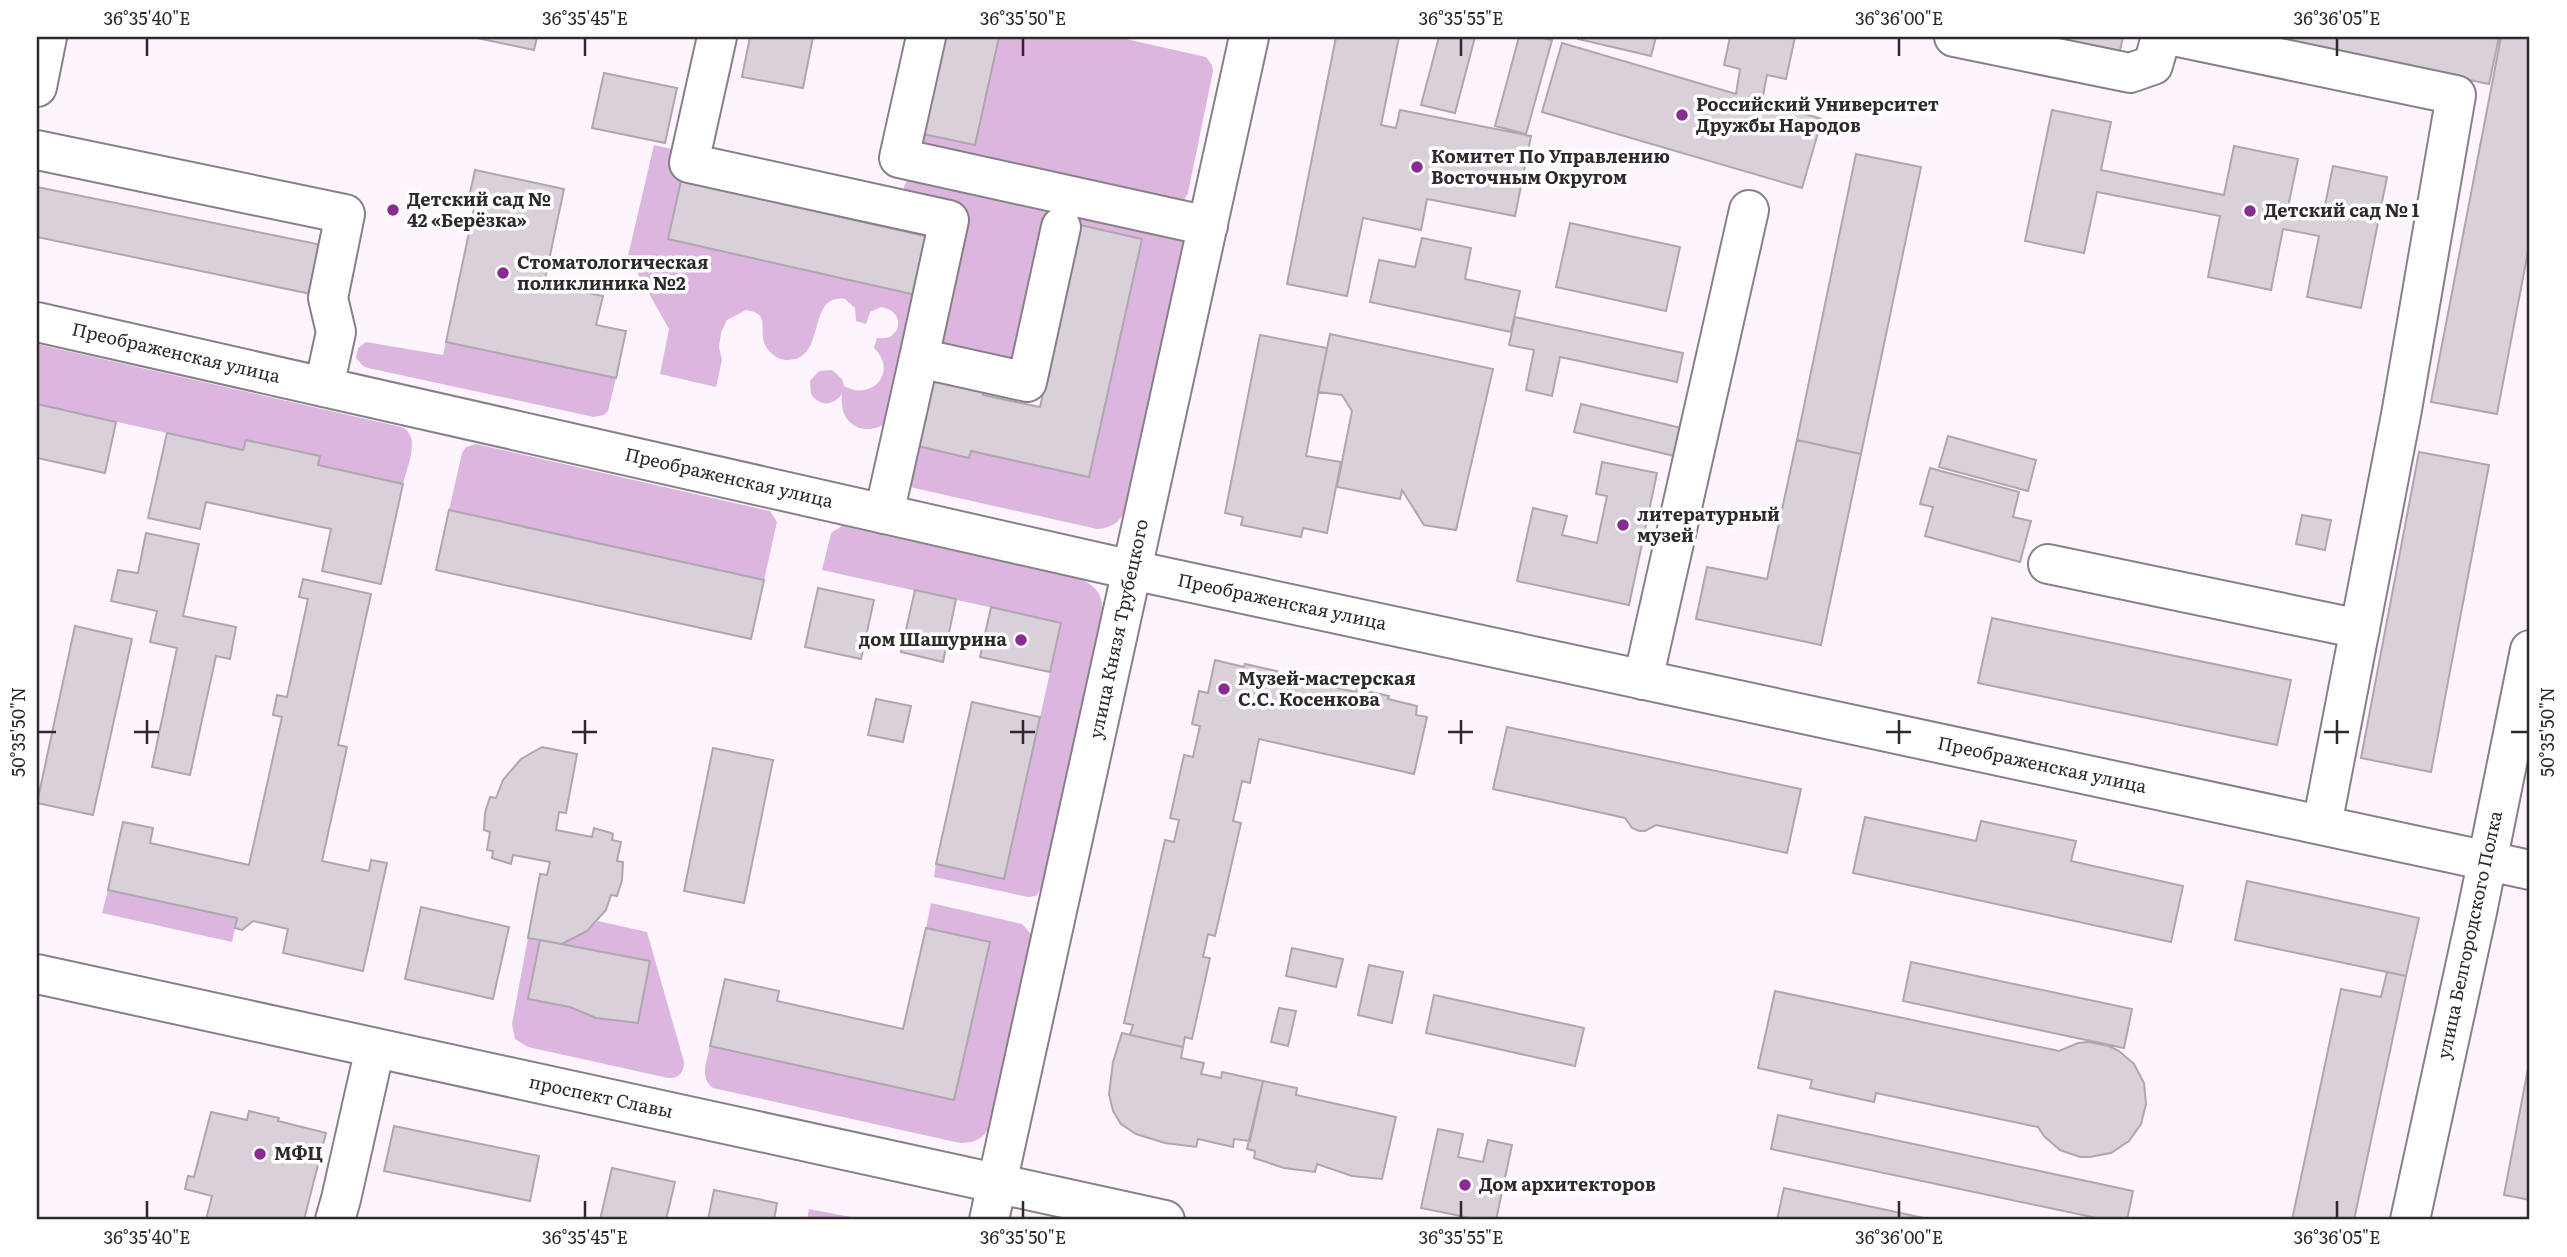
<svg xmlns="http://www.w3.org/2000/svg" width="2567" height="1257" font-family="Literata,serif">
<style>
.green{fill:#dcb6df}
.building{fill:#dad0da;stroke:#afa6b0;stroke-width:2}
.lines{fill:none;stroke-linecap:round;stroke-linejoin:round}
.minor-casing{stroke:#888089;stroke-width:42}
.major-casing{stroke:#888089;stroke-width:42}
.minor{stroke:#fff;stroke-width:38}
.major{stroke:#fff;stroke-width:38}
.ticks{fill:none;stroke:#2d292d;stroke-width:2.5}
.poi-dot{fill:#8a2b94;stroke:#fff;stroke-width:2.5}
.labels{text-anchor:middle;stroke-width:7;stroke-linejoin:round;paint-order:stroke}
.poi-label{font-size:18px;font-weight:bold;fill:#2d292d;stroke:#fff;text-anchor:start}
.street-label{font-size:18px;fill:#2d292d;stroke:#fff}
.neatline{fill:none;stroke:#2d292d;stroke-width:2.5}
.ticks-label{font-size:18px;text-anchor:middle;fill:#2d292d}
</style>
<rect width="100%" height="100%" fill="#fdf4fe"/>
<path class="green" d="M 999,37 L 1117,37 L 1206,57 L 1212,65 L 1213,71 L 1188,193 L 1183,202 L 925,146 L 923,134 L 975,145 Z
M 654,145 L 688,153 L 668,238 L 925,297 L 891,420 C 867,439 838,427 842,394 C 833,406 820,407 811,394 L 810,381 L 819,371 L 832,370 L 842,379 L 844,386 C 873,402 898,371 874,348 L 877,338 C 902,342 907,311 881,307 L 870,312 L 866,324 L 856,321 L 855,308 L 845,299 C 806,293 827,359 789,360 C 777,361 764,350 763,337 C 762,322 766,313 746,310 L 727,320 L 721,333 L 719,347 L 722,360 L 716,387 L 660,374 L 669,329 L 628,256 Z
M 910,175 L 1184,237 L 1126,508 C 1121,522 1112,528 1097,529 L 914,488 L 909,486 L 909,444 L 969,457 L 971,451 L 1088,477 L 1142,239 L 1052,219 L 1020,362 L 939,346 L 962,227 L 904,192 L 904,186 Z
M 366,342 L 443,355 L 446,342 L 616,378 L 608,411 L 604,415 L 594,417 L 368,368 L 363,366 L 356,358 L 358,348 Z
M 37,344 L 401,427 C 422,435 407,467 403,484 L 318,465 L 320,456 L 246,440 L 243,450 L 37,404 Z
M 476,444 L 770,511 L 777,522 L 764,580 L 449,510 L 462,453 L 466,447 Z
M 842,526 L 1080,579 C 1095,585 1103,594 1102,610 L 1043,886 L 1036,896 L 1028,897 L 934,877 L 936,864 L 1004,879 L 1061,623 L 822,570 L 831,533 Z
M 108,890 L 237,918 L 232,942 L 102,913 Z
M 931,903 L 1022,924 L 1031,934 L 990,1126 C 983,1139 975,1143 960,1143 L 713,1088 C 699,1078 707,1061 710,1046 L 954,1100 L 989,942 L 926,928 Z
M 598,921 L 647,932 L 684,1062 C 684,1072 679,1079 668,1078 L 528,1047 L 515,1039 L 512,1024 L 528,938 L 540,940 L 528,999 L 570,1007 L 596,1018 L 638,1023 L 649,961 L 562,944 L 587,931 Z
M 809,1209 L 867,1220 L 807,1220 Z"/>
<path class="building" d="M 472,37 L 537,37 L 534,50 Z
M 750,37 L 813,37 L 803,88 L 742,77 Z
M 944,37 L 999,37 L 975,145 L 923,134 Z
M 1336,37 L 1399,37 L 1381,125 L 1396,128 L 1400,110 L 1531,136 L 1515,216 L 1427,199 L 1421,230 L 1363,218 L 1347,296 L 1287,284 Z
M 1439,37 L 1475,37 L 1455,113 L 1421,105 Z
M 1519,37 L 1538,37 L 1552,40 L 1526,134 L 1495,126 Z
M 1578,37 L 1656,37 L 1651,56 L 1578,39 Z
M 1730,37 L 1795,37 L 1786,79 L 1767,75 L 1762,101 L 1822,119 L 1802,188 L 1542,112 L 1562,43 L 1736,94 L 1740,69 L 1724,65 Z
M 2035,37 L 2123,37 L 2118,59 Z
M 2259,37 L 2499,37 L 2489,84 Z
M 2501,37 L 2530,37 L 2530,241 L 2497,414 L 2431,402 Z
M 604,73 L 677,88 L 665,143 L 592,128 Z
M 2052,110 L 2111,122 L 2101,170 L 2224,195 L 2234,146 L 2298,159 L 2288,207 L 2323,215 L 2333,166 L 2387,177 L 2361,308 L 2307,297 L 2319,236 L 2283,229 L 2271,290 L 2208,277 L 2220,216 L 2097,192 L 2084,253 L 2025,241 Z
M 1856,154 L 1921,167 L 1861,454 L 1797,440 Z
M 475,170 L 564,189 L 544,284 L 603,296 L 596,325 L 626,331 L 616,378 L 446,342 L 475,204 L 468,202 Z
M 681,181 L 938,239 L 925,297 L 668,239 Z
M 37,187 L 322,245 L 311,294 L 37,237 Z
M 1071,223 L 1142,239 L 1089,477 L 971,451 L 969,458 L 909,444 L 925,371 L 986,385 L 983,395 L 1040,407 L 1068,281 Z
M 1570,223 L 1680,247 L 1666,311 L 1556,287 Z
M 1422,238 L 1471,248 L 1465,279 L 1520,291 L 1511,332 L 1370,302 L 1379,260 L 1415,267 Z
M 1515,317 L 1683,353 L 1677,382 L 1560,357 L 1552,396 L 1526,390 L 1534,350 L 1509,345 Z
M 1330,334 L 1493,369 L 1456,530 L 1424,525 L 1402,490 L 1400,499 L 1337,487 L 1352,411 L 1342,395 L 1318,392 Z
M 1260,335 L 1327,348 L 1306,456 L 1341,462 L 1327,533 L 1303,528 L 1301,537 L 1241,525 L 1243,517 L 1225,513 Z
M 37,404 L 116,422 L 105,473 L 37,458 Z
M 1581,404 L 1698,432 L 1691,460 L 1574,432 Z
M 167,433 L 243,450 L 246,440 L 320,456 L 318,465 L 403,484 L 381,584 L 322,571 L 331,529 L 206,502 L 200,529 L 148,518 Z
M 1948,436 L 2036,460 L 2028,491 L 1939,467 Z
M 1797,440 L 1861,454 L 1821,645 L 1696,619 L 1707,567 L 1767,579 Z
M 2419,452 L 2489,465 L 2431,772 L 2361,758 Z
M 1602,462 L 1657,473 L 1629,605 L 1517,581 L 1533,508 L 1567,516 L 1562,535 L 1597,543 L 1607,496 L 1596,494 Z
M 1930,468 L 2019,492 L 2013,517 L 2031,521 L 2020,562 L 1925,536 L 1933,507 L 1920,504 Z
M 449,510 L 764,580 L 751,639 L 436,570 Z
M 2302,515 L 2331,520 L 2325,550 L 2296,544 Z
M 146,533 L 199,544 L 183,616 L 236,627 L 230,659 L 216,656 L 190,775 L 152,767 L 177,648 L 150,642 L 157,611 L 111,601 L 118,570 L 138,573 Z
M 303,579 L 371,594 L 338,745 L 347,747 L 322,861 L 369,871 L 371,860 L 387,863 L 363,971 L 283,953 L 288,929 L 253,921 L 242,930 L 235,928 L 237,918 L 108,890 L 123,822 L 153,828 L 150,843 L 249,865 L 282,717 L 273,715 L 277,695 L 287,697 L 308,599 L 299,597 Z
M 818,588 L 874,600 L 861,659 L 805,647 Z
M 915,590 L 956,599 L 943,662 L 901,652 Z
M 991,607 L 1061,623 L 1050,672 L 980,657 Z
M 1992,618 L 2291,680 L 2277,745 L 1978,683 Z
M 75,626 L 132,639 L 93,815 L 37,803 Z
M 1215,660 L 1244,667 L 1245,664 L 1277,671 L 1276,674 L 1356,692 L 1357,689 L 1389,696 L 1388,699 L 1417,706 L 1416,715 L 1427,717 L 1414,774 L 1259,739 L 1250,783 L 1242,781 L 1233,821 L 1241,823 L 1215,936 L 1208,934 L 1203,957 L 1210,958 L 1192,1039 L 1185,1037 L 1183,1047 L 1130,1035 L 1133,1025 L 1124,1023 L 1165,840 L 1174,842 L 1179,820 L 1170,818 L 1184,755 L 1193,757 L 1200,726 L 1192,724 L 1199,691 L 1208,693 Z
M 876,699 L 911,706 L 903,742 L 868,735 Z
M 972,702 L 1040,717 L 1004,879 L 936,864 Z
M 1507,727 L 1801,789 L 1787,853 L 1656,825 L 1645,831 L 1639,831 L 1632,828 L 1625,818 L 1493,789 Z
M 542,747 L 577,754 L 566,813 L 559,812 L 556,830 L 592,837 L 594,828 L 611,833 L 613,834 L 612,840 L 621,842 L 617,861 L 623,862 L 622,880 L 617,896 L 611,895 L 606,910 L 587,931 L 562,944 L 528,938 L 540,874 L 547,875 L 550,862 L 513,855 L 511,864 L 492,858 L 493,851 L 487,850 L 490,832 L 484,830 L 485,813 L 490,797 L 496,798 L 503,780 L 521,759 Z
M 713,748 L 773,760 L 744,903 L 684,891 Z
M 1865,817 L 1976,841 L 1981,821 L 2076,841 L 2071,861 L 2183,886 L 2171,942 L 1853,873 Z
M 2247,881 L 2419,918 L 2406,976 L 2235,940 Z
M 421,907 L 509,927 L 493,999 L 405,979 Z
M 926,928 L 990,942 L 954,1100 L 710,1046 L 725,979 L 779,991 L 777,1001 L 903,1029 Z
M 540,940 L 650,961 L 638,1023 L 596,1018 L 570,1007 L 528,999 Z
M 1292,948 L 1343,959 L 1336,987 L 1286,976 Z
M 1911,962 L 2132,1009 L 2124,1048 L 1903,1001 Z
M 1369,965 L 1403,972 L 1392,1023 L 1358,1015 Z
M 2387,972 L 2406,976 L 2354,1220 L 2292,1220 L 2341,989 L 2381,997 Z
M 1775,991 L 2059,1051 L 2078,1043 L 2089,1042 L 2109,1046 L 2119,1051 L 2134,1064 L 2144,1083 L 2146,1104 L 2141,1124 L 2129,1141 L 2111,1153 L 2090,1157 L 2080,1157 L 2060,1150 L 2044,1136 L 2038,1127 L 1876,1093 L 1874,1102 L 1810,1088 L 1812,1080 L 1758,1068 Z
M 1434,995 L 1584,1028 L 1575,1066 L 1426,1033 Z
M 1279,1008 L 1296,1011 L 1288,1046 L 1271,1042 Z
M 1122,1033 L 1183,1047 L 1181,1058 L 1204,1063 L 1201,1074 L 1221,1078 L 1222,1072 L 1263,1081 L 1250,1141 L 1234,1139 L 1233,1147 L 1198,1139 L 1196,1147 L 1165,1143 L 1136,1134 L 1121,1124 L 1113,1111 L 1109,1094 L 1113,1062 Z
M 2530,1058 L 2530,1200 L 2504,1195 Z
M 1263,1081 L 1297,1088 L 1296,1095 L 1396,1117 L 1382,1179 L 1352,1176 L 1317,1164 L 1315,1172 L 1284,1168 L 1254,1158 L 1255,1151 L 1247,1149 Z
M 249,1111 L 279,1118 L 278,1121 L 326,1133 L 304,1220 L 206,1220 L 212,1196 L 185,1189 L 188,1176 L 194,1177 L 211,1112 L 247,1120 Z
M 1778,1115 L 2133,1191 L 2127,1220 L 2106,1220 L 1771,1149 Z
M 394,1126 L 539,1156 L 530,1201 L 384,1171 Z
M 1438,1129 L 1463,1134 L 1458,1157 L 1483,1162 L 1488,1140 L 1512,1145 L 1496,1220 L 1480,1220 L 1421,1208 Z
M 612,1168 L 675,1182 L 666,1220 L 600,1220 Z
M 1784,1188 L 1933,1220 L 1777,1220 Z
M 714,1190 L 777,1203 L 774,1220 L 708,1220 Z"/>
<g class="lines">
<defs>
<path id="minor" d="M 717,37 L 689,163 L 949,220 L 919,358
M 926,37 L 899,158 L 1208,226
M 1954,37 L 2130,73 L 2153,65 L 2161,37
M 2178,37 L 2456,95 L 2401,415 L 2322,825
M 37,87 L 47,37
M 37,150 L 345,214 L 328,298 L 336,332 L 324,387
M 884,514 L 919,358 L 1027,382 L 1061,227
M 2048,564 L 2360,629
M 1643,680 L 1749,210
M 335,1220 L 341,1199 L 375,1048
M 989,1220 L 1249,37"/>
<path id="major" d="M 37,322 L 1132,570 L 2530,870
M 37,974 L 1165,1220
M 2410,1220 L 2477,912 L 2530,650"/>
</defs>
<use href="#minor" class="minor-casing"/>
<use href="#major" class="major-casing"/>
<use href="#minor" class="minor"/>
<use href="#major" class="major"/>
</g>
<path class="ticks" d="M 147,38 L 147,56M 585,38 L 585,56M 1023,38 L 1023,56M 1461,38 L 1461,56M 1899,38 L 1899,56M 2337,38 L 2337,56M 147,720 L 147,744M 585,720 L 585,744M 1023,720 L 1023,744M 1461,720 L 1461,744M 1899,720 L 1899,744M 2337,720 L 2337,744M 38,732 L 56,732M 134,732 L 159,732M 572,732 L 597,732M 1010,732 L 1035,732M 1448,732 L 1473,732M 1886,732 L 1911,732M 2324,732 L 2349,732M 2511,732 L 2528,732M 147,1201 L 147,1218M 585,1201 L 585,1218M 1023,1201 L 1023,1218M 1461,1201 L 1461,1218M 1899,1201 L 1899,1218M 2337,1201 L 2337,1218"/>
<g class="poi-dot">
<circle cx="1682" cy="115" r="7"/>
<circle cx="1417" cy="167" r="7"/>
<circle cx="393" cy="210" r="7"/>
<circle cx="2250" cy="211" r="7"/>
<circle cx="503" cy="273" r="7"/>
<circle cx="1623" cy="525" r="7"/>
<circle cx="1021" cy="640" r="7"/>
<circle cx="1224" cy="689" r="7"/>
<circle cx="260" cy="1154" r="7"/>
<circle cx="1465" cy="1185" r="7"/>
</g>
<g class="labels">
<g class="poi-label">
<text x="1696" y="111">Российский Университет<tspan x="1696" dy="21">Дружбы Народов</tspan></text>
<text x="1431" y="163">Комитет По Управлению<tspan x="1431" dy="21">Восточным Округом</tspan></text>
<text x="407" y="206">Детский сад №<tspan x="407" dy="21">42 «Берёзка»</tspan></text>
<text x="2264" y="217">Детский сад № 1</text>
<text x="517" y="269">Стоматологическая<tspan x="517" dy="21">поликлиника №2</tspan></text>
<text x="1637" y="521">литературный<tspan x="1637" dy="21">музей</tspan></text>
<text x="1007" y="646" text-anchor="end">дом Шашурина</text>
<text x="1238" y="685">Музей-мастерская<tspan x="1238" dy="21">С.С. Косенкова</tspan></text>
<text x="274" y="1160">МФЦ</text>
<text x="1479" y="1191">Дом архитекторов</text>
</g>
<g class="street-label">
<text transform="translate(176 353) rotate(13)" y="6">Преображенская улица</text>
<text transform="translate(729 478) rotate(13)" y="6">Преображенская улица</text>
<text transform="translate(1282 602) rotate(12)" y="6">Преображенская улица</text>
<text transform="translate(1119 629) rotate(-78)" y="6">улица Князя Трубецкого</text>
<text transform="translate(2042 765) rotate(12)" y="6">Преображенская улица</text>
<text transform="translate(2470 935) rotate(-78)" y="6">улица Белгородского Полка</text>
<text transform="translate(601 1097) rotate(12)" y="6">проспект Славы</text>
</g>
</g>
<rect width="2567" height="1257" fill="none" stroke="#ffffff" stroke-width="77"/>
<rect x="38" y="38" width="2490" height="1180" class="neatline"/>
<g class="ticks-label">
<text x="147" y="25">36°35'40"E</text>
<text x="585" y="25">36°35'45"E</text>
<text x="1023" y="25">36°35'50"E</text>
<text x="1461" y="25">36°35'55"E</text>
<text x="1899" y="25">36°36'00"E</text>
<text x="2337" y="25">36°36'05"E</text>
<text transform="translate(19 732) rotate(-90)" y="6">50°35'50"N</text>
<text transform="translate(2548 732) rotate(-90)" y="6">50°35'50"N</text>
<text x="147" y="1244">36°35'40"E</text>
<text x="585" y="1244">36°35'45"E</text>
<text x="1023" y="1244">36°35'50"E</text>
<text x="1461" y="1244">36°35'55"E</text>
<text x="1899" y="1244">36°36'00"E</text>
<text x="2337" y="1244">36°36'05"E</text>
</g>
</svg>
